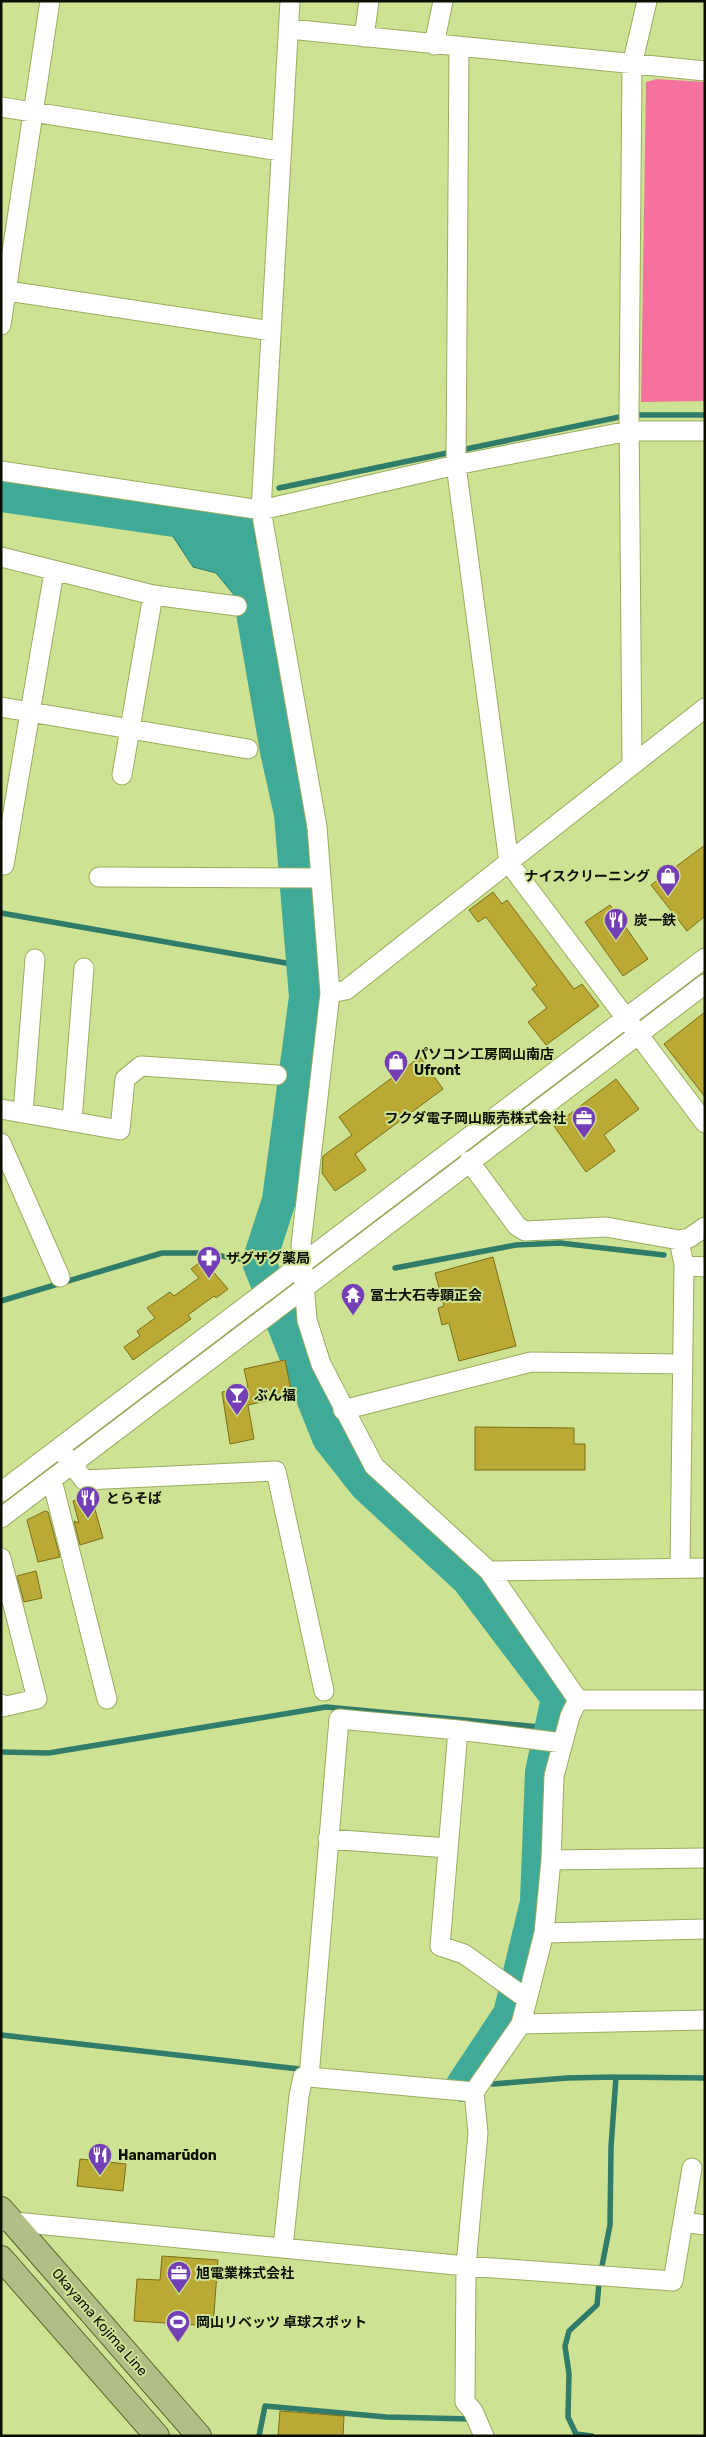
<svg xmlns="http://www.w3.org/2000/svg" width="706" height="2437" font-family="Rubik,'Noto Sans JP',sans-serif">
<style>
.green{fill:#f572a0}
.water{fill:#40aa98;stroke:#307c6a}
.lines{fill:none;stroke-linecap:round;stroke-linejoin:round}
.stream{stroke:#307c6a;stroke-width:5.5}
.river{stroke:#40aa98;stroke-width:34}
.building{fill:#bba935;stroke:#7b6e15}
.minor-casing{stroke:#9aac5f;stroke-width:21}
.major-casing{stroke:#566424;stroke-width:26}
.minor{stroke:#fff;stroke-width:19}
.major{stroke:#b2be88;stroke-width:24}
.labels{text-anchor:middle;stroke-width:4;stroke-linejoin:round;paint-order:stroke}
.poi-label{font-size:14px;font-weight:bold;fill:#0a0f00;stroke:#cee293;text-anchor:start}
.street-label{font-size:14px;fill:#0a0f00;stroke:#cee293}
</style>
<rect width="100%" height="100%" fill="#cee293"/>
<path class="green" d="M 657,79 L 705,82 L 705,401 L 641,402 L 646,82 Z"/>
<path class="water" d="M 174,504 L 240,514 L 253,522 L 264,598 L 240,602 L 216,573 L 193,567 L 172,535 Z"/>
<g class="lines">
<path class="stream" d="M 279,488 L 629,415 L 705,415
M 1,913 L 303,966
M 395,1268 L 516,1245 L 560,1243 L 664,1255
M 1,1301 L 162,1253 L 202,1253 L 259,1262
M 1,1752 L 49,1753 L 326,1707 L 551,1728
M 1,2035 L 299,2069
M 616,2077 L 705,2078
M 493,2084 L 567,2078 L 616,2077 L 611,2147 L 610,2225 L 601,2271
M 259,2436 L 265,2406 L 386,2417 L 472,2419
M 592,2436 L 576,2434 L 568,2417 L 569,2374 L 565,2346 L 569,2331 L 597,2305 L 599,2284"/>
<path class="river" d="M 1,495 L 236,529 L 248,518
M 243,555 L 277,751 L 291,814 L 306,997 L 279,1200 L 259,1262 L 329,1438 L 366,1485 L 468,1579 L 558,1698 L 542,1772 L 537,1902 L 510,2014 L 463,2085"/>
</g>
<path class="building" d="M 705,845 L 705,916 L 687,931 L 651,885 Z
M 493,892 L 502,904 L 507,900 L 574,989 L 582,984 L 599,1006 L 546,1045 L 528,1022 L 547,1008 L 532,989 L 537,985 L 486,917 L 478,922 L 469,910 Z
M 610,905 L 648,959 L 623,976 L 585,922 Z
M 705,1012 L 705,1097 L 664,1044 Z
M 420,1057 L 443,1089 L 355,1154 L 366,1170 L 335,1191 L 322,1173 L 323,1156 L 352,1135 L 339,1117 Z
M 616,1079 L 639,1109 L 604,1135 L 615,1151 L 586,1172 L 554,1126 Z
M 493,1257 L 516,1346 L 459,1361 L 449,1323 L 442,1325 L 438,1308 L 444,1306 L 435,1273 Z
M 203,1260 L 228,1289 L 216,1298 L 214,1296 L 188,1315 L 191,1319 L 133,1360 L 124,1347 L 140,1336 L 137,1331 L 155,1318 L 147,1308 L 170,1292 L 174,1296 L 199,1278 L 191,1269 Z
M 285,1360 L 292,1395 L 248,1405 L 254,1439 L 230,1444 L 222,1392 L 248,1387 L 244,1369 Z
M 475,1427 L 574,1428 L 574,1444 L 585,1444 L 585,1470 L 475,1470 Z
M 91,1495 L 103,1538 L 80,1545 L 74,1521 L 79,1523 L 73,1501 Z
M 45,1511 L 48,1512 L 60,1557 L 38,1562 L 27,1520 Z
M 36,1571 L 42,1598 L 24,1602 L 17,1576 Z
M 80,2159 L 126,2164 L 123,2191 L 77,2186 Z
M 162,2256 L 218,2260 L 213,2326 L 134,2321 L 137,2279 L 160,2280 Z
M 280,2411 L 344,2416 L 343,2436 L 278,2436 Z"/>
<g class="lines">
<defs>
<path id="minor" d="M 290,1 L 261,510 L 317,827 L 330,993 L 301,1245 L 307,1320 L 321,1364 L 374,1466 L 489,1571 L 578,1700
M 289,29 L 705,71
M 364,37 L 369,1
M 434,45 L 443,1
M 459,48 L 456,465 L 509,863 L 705,1123
M 1,107 L 280,151
M 1,290 L 271,331
M 1,325 L 50,1
M 1,471 L 261,510 L 456,465 L 629,431 L 705,431
M 1,557 L 153,595 L 237,606
M 1,707 L 248,749
M 632,765 L 629,411 L 632,65 L 647,1
M 122,775 L 153,595
M 1,865 L 4,865 L 54,572
M 99,877 L 320,878
M 330,993 L 346,990 L 705,708
M 1,1109 L 120,1130 L 125,1079 L 141,1066 L 277,1075
M 23,1113 L 35,959
M 72,1121 L 84,968
M 1,1143 L 60,1277
M 469,1161 L 517,1226 L 525,1231 L 606,1227 L 679,1240 L 689,1238 L 705,1227
M 679,1240 L 684,1265 L 680,1568
M 684,1265 L 705,1267
M 343,1410 L 531,1362 L 683,1364
M 65,1455 L 84,1480 L 276,1471 L 324,1691
M 52,1480 L 107,1699
M 1,1492 L 705,958
M 1,1518 L 705,984
M 1,1558 L 37,1699 L 2,1707 L 1,1704
M 489,1571 L 705,1568
M 578,1700 L 705,1700
M 458,1730 L 440,1946 L 464,1954 L 527,1999
M 328,1839 L 448,1848
M 551,1860 L 705,1858
M 544,1933 L 705,1929
M 521,2024 L 705,2020
M 474,2092 L 309,2077 L 339,1719 L 458,1730 L 563,1743
M 5,2221 L 466,2266 L 673,2281 L 692,2168
M 683,2222 L 705,2225
M 283,2247 L 299,2096 L 303,2077 L 309,2077
M 484,2436 L 473,2411 L 465,2402 L 466,2266 L 478,2133 L 474,2092 L 521,2024 L 544,1933 L 551,1860 L 554,1776 L 570,1716 L 578,1700"/>
<path id="major" d="M 1,2209 L 199,2436
M 1,2258 L 157,2436"/>
</defs>
<use href="#minor" class="minor-casing"/>
<use href="#major" class="major-casing"/>
<use href="#minor" class="minor"/>
<use href="#major" class="major"/>
</g>
<defs>
<symbol id="shop-pin" viewBox="-11 -11 22 30"><path d="M0 17L-7.5 6A9.5 9.5 0 1 1 7.5 6Z" fill="#743fb6" stroke="#cee293"/><path d="M-5-2.5h2.3a2.7 3.5 0 0 1 5.4 0H5L5.5 6h-11ZM-1.5-2.5h3a1.5 2.3 0 0 0-3 0Z" fill="#fff"/></symbol>
<symbol id="restaurant-pin" viewBox="-11 -11 22 30"><path d="M0 17L-7.5 6A9.5 9.5 0 1 1 7.5 6Z" fill="#743fb6" stroke="#cee293"/><path d="M-5-6h1v4h1v-4h1v4h1v-4h1v5L-1.5 .5V6h-2V.5L-5-1ZM5-6V6H3V1.5H1.5Q1.5-4 5-6Z" fill="#fff"/></symbol>
<symbol id="office-pin" viewBox="-11 -11 22 30"><path d="M0 17L-7.5 6A9.5 9.5 0 1 1 7.5 6Z" fill="#743fb6" stroke="#cee293"/><path d="M-6-3h4V-5.5h4V-3h4V5H-6ZM-1-4.5V-3h2v-1.5ZM-6 0V1H6V0Z" fill="#fff"/></symbol>
<symbol id="pharmacy-pin" viewBox="-11 -11 22 30"><path d="M0 17L-7.5 6A9.5 9.5 0 1 1 7.5 6Z" fill="#743fb6" stroke="#cee293"/><path d="M-2-6h4v4h4v4h-4v4h-4v-4h-4v-4h4Z" fill="#fff"/></symbol>
<symbol id="temple-pin" viewBox="-11 -11 22 30"><path d="M0 17L-7.5 6A9.5 9.5 0 1 1 7.5 6Z" fill="#743fb6" stroke="#cee293"/><path d="M0-6L5-2H3V0L6.5 2.5H4V6H1.5V3h-3V6H-4V2.5H-6.5L-3 0V-2H-5Z" fill="#fff"/></symbol>
<symbol id="bar-pin" viewBox="-11 -11 22 30"><path d="M0 17L-7.5 6A9.5 9.5 0 1 1 7.5 6Z" fill="#743fb6" stroke="#cee293"/><path d="M-6-5H6L.8 .8V4.5H3.5V6h-7V4.5H-.8V.8Z" fill="#fff"/></symbol>
<symbol id="stadium-pin" viewBox="-11 -11 22 30"><path d="M0 17L-7.5 6A9.5 9.5 0 1 1 7.5 6Z" fill="#743fb6" stroke="#cee293"/><path d="M0-5a6.5 5 0 1 0 0 10a6.5 5 0 1 0 0-10ZM-3.5-1.8h7v3.6h-7Z" fill="#fff"/></symbol>
</defs>
<g fill-rule="evenodd">
<use href="#shop-pin" x="654" y="862" width="28" height="38"/>
<use href="#restaurant-pin" x="602" y="906" width="28" height="38"/>
<use href="#shop-pin" x="382" y="1048" width="28" height="38"/>
<use href="#office-pin" x="570" y="1104" width="28" height="38"/>
<use href="#pharmacy-pin" x="195" y="1244" width="28" height="38"/>
<use href="#temple-pin" x="339" y="1281" width="28" height="38"/>
<use href="#bar-pin" x="223" y="1381" width="28" height="38"/>
<use href="#restaurant-pin" x="74" y="1484" width="28" height="38"/>
<use href="#restaurant-pin" x="86" y="2141" width="28" height="38"/>
<use href="#office-pin" x="165" y="2259" width="28" height="38"/>
<use href="#stadium-pin" x="164" y="2308" width="28" height="38"/>
</g>
<g class="labels">
<g class="poi-label">
<text x="650" y="881" text-anchor="end">ナイスクリーニング</text>
<text x="634" y="925">炭一鉄</text>
<text x="414" y="1059">パソコン工房岡山南店<tspan x="414" dy="16">Ufront</tspan></text>
<text x="566" y="1123" text-anchor="end">フクダ電子岡山販売株式会社</text>
<text x="226" y="1263">ザグザグ薬局</text>
<text x="370" y="1300">冨士大石寺顕正会</text>
<text x="254" y="1400">ぶん福</text>
<text x="106" y="1503">とらそば</text>
<text x="118" y="2160">Hanamarūdon</text>
<text x="196" y="2278">旭電業株式会社</text>
<text x="196" y="2327">岡山リベッツ 卓球スポット</text>
</g>
<g class="street-label">
<text transform="translate(100 2322) rotate(49)" y="5">Okayama Kojima Line</text>
</g>
</g>
<rect width="706" height="2437" fill="none" stroke="#0a0f00" stroke-width="5"/>
</svg>
